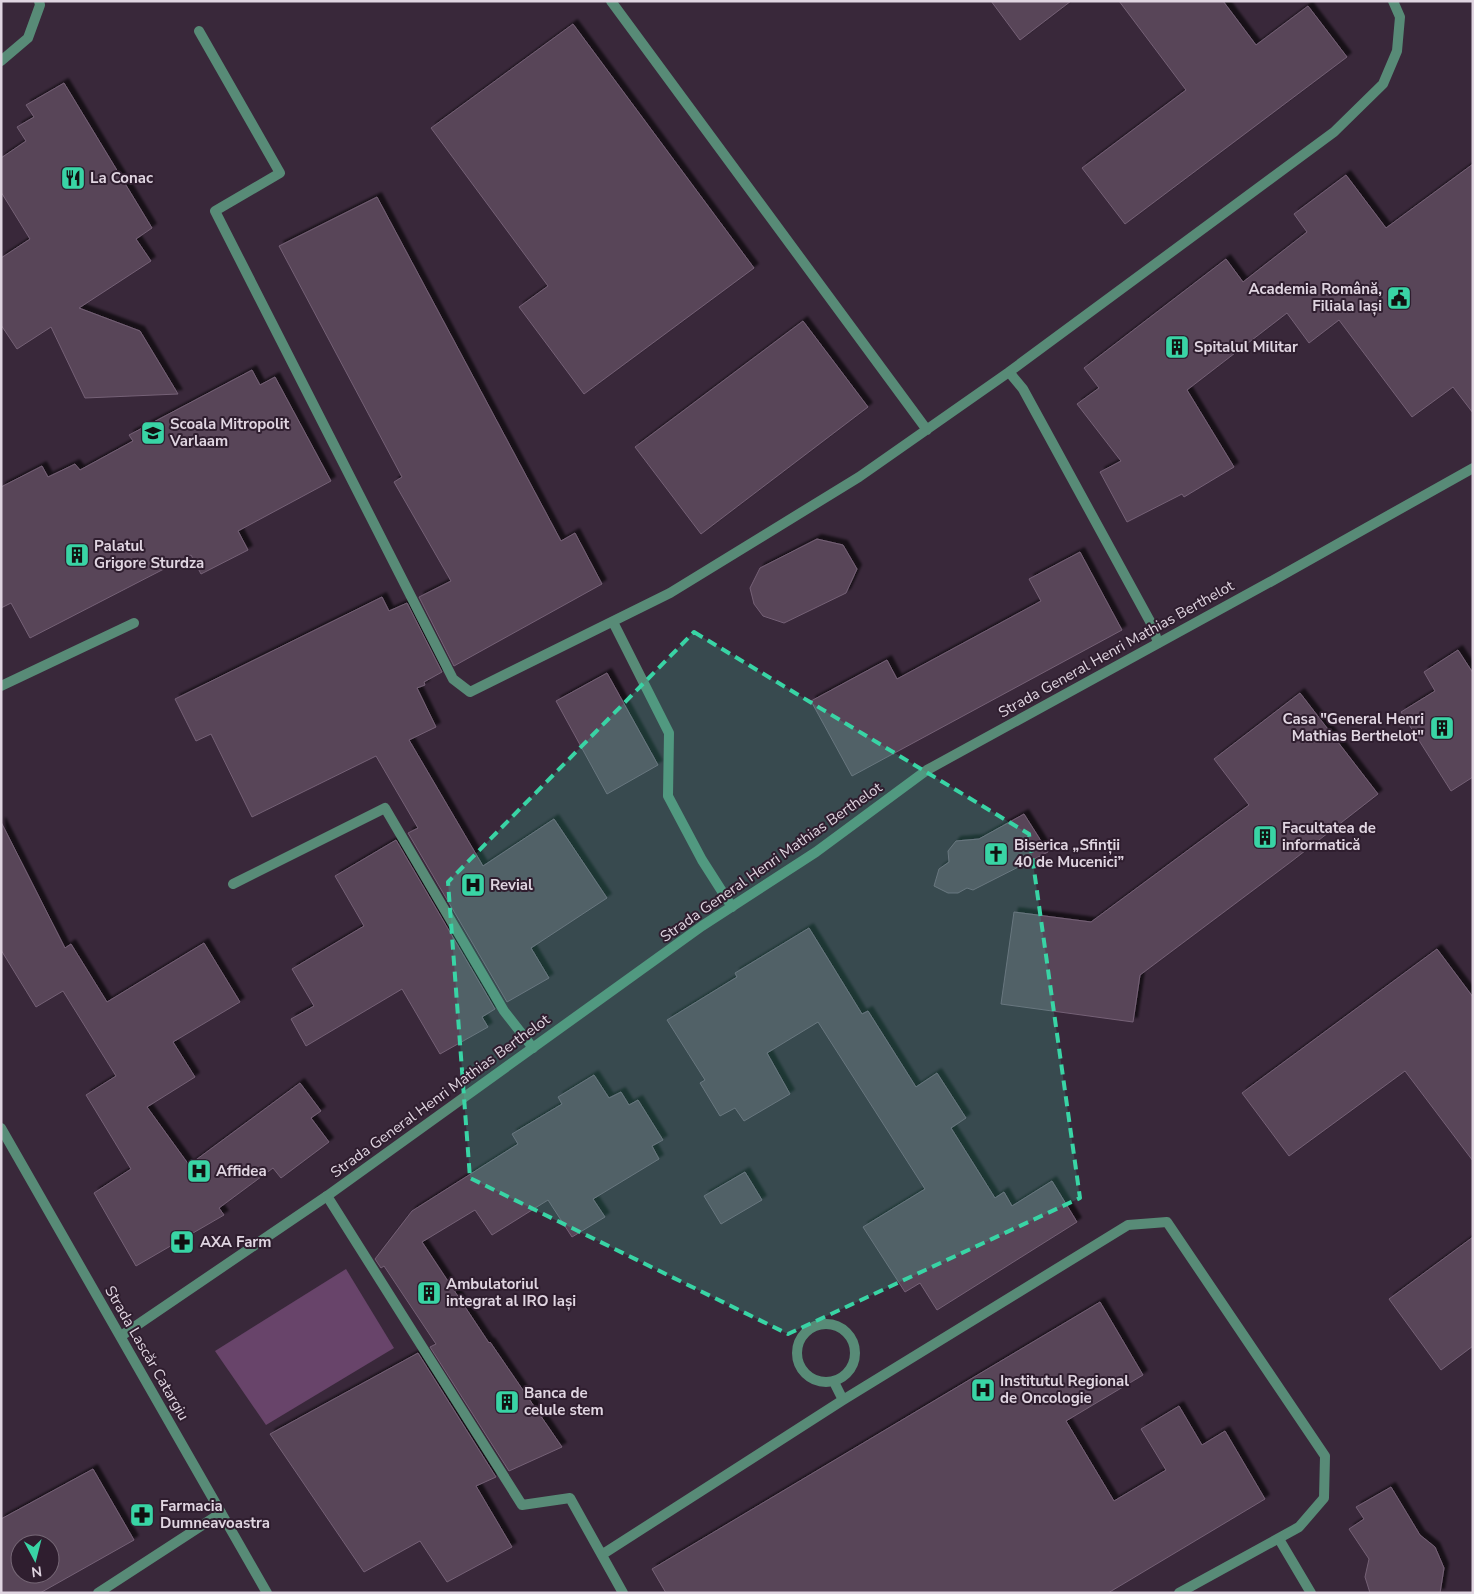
<svg xmlns="http://www.w3.org/2000/svg" width="1474" height="1594" font-family="'Nunito Sans',sans-serif">
<style>
.green{fill:#68446a}
.building{fill:#584558;stroke:#756176;fill-rule:evenodd;filter:url(#shadow)}
.lines{fill:none;stroke-linecap:round;stroke-linejoin:round}
.service{stroke:#588b77;stroke-width:10}
.minor{stroke:#588b77;stroke-width:10}
.tertiary{stroke:#588b77;stroke-width:10}
.marked{fill:#39d4a5;fill-opacity:0.2;stroke:#39d4a5;stroke-width:4;stroke-dasharray:10 6;stroke-linejoin:round}
.labels{text-anchor:middle;stroke-width:4;stroke-linejoin:round;paint-order:stroke}
.poi-label{font-size:15px;font-weight:bold;fill:#e0d5e1;stroke:#2f1e2f;text-anchor:start}
.street-label{font-size:15px;fill:#e0d5e1;stroke:#2f1e2f}
</style>
<defs>
<filter id="shadow"><feDropShadow dx="4.5" dy="-4.5" stdDeviation="1" flood-color="#0009"/></filter>
</defs>
<rect width="100%" height="100%" fill="#39283a"/>
<path class="green" d="M 346,1269 L 394,1348 L 266,1425 L 215,1351 Z"/>
<path class="building" d="M 991,1 L 1071,1 L 1020,40 Z
M 1119,1 L 1223,1 L 1256,45 L 1308,6 L 1347,57 L 1125,224 L 1082,168 L 1186,90 Z
M 573,24 L 754,268 L 584,394 L 519,307 L 548,286 L 431,128 Z
M 64,83 L 152,228 L 136,239 L 151,261 L 79,308 L 140,331 L 178,394 L 85,398 L 51,327 L 17,349 L 1,325 L 1,258 L 30,239 L 1,192 L 1,158 L 26,141 L 17,127 L 34,117 L 26,105 Z
M 1473,164 L 1473,413 L 1453,387 L 1412,417 L 1339,320 L 1309,343 L 1287,313 L 1187,390 L 1234,467 L 1184,497 L 1182,494 L 1127,522 L 1100,472 L 1121,461 L 1077,404 L 1099,388 L 1084,368 L 1226,259 L 1243,282 L 1307,232 L 1294,214 L 1346,175 L 1386,228 Z
M 377,197 L 561,541 L 575,533 L 602,584 L 454,666 L 419,597 L 451,581 L 394,482 L 402,477 L 279,246 Z
M 803,321 L 868,407 L 701,534 L 635,447 Z
M 252,370 L 260,385 L 275,377 L 331,481 L 238,531 L 248,550 L 201,574 L 191,555 L 30,638 L 11,603 L 1,608 L 1,487 L 42,466 L 48,477 L 75,464 L 80,470 L 133,441 L 129,435 Z
M 817,539 L 843,545 L 857,569 L 846,593 L 784,623 L 763,616 L 754,604 L 750,588 L 760,568 Z
M 1080,552 L 1122,630 L 852,776 L 811,701 L 887,660 L 897,679 L 1041,601 L 1029,579 Z
M 382,597 L 389,611 L 407,603 L 442,672 L 424,682 L 425,685 L 417,688 L 436,727 L 409,740 L 483,866 L 554,819 L 607,898 L 531,948 L 549,978 L 507,1002 L 408,833 L 418,828 L 376,756 L 252,817 L 211,734 L 196,741 L 175,699 Z
M 1458,650 L 1473,673 L 1473,777 L 1451,791 L 1401,712 L 1435,691 L 1424,672 Z
M 607,673 L 658,765 L 607,794 L 556,701 Z
M 1300,693 L 1378,794 L 1292,861 L 1140,975 L 1133,1022 L 1001,1004 L 1014,912 L 1091,922 L 1249,805 L 1214,759 Z
M 1024,814 L 1048,852 L 973,890 L 967,888 L 958,893 L 948,893 L 934,886 L 939,869 L 949,862 L 948,851 L 956,841 L 979,839 Z
M 1,822 L 65,948 L 71,944 L 107,1002 L 204,943 L 240,1002 L 173,1042 L 195,1077 L 147,1107 L 189,1165 L 300,1083 L 321,1111 L 311,1118 L 329,1142 L 281,1178 L 273,1168 L 219,1208 L 224,1215 L 136,1266 L 94,1193 L 131,1169 L 86,1095 L 116,1076 L 63,991 L 36,1007 L 1,950 Z
M 396,840 L 495,1009 L 482,1017 L 488,1027 L 440,1054 L 402,989 L 306,1046 L 291,1019 L 314,1006 L 292,969 L 364,926 L 335,876 Z
M 809,928 L 862,1014 L 868,1011 L 916,1087 L 937,1073 L 966,1118 L 951,1128 L 995,1198 L 1004,1192 L 1012,1206 L 1052,1181 L 1077,1222 L 937,1310 L 920,1283 L 905,1292 L 863,1227 L 925,1189 L 818,1022 L 767,1053 L 790,1094 L 744,1121 L 735,1108 L 720,1116 L 700,1083 L 705,1080 L 667,1020 L 737,977 L 735,973 Z
M 1437,949 L 1473,997 L 1473,1161 L 1405,1071 L 1289,1156 L 1242,1093 Z
M 594,1075 L 609,1098 L 621,1092 L 629,1105 L 638,1100 L 663,1140 L 652,1146 L 659,1159 L 593,1199 L 605,1217 L 572,1237 L 548,1200 L 492,1235 L 475,1210 L 422,1242 L 489,1343 L 490,1342 L 562,1447 L 509,1471 L 430,1347 L 436,1344 L 384,1266 L 381,1268 L 375,1259 L 412,1211 L 518,1144 L 512,1134 L 562,1104 L 558,1097 Z
M 745,1172 L 762,1200 L 721,1224 L 704,1196 Z
M 1473,1237 L 1473,1346 L 1441,1370 L 1389,1299 Z
M 1100,1302 L 1143,1375 L 1066,1421 L 1114,1501 L 1166,1470 L 1141,1429 L 1179,1406 L 1202,1445 L 1225,1431 L 1265,1499 L 1108,1593 L 666,1593 L 652,1569 Z
M 418,1353 L 496,1477 L 476,1486 L 512,1547 L 447,1582 L 420,1541 L 364,1572 L 270,1434 Z
M 93,1469 L 134,1540 L 40,1593 L 1,1593 L 1,1519 ZM 20,1544 L 50,1544 L 50,1574 L 20,1574 Z
M 1391,1487 L 1420,1535 L 1435,1547 L 1444,1568 L 1440,1593 L 1370,1593 L 1365,1577 L 1369,1559 L 1349,1529 L 1364,1519 L 1356,1507 Z"/>
<g class="lines">
<path class="service" d="M 611,1 L 927,430
M 199,31 L 280,173 L 215,211 L 453,679 L 470,692 L 670,593 L 859,477 L 1009,372 L 1023,389 L 1152,625 L 1158,643
M 1009,372 L 1334,132 L 1383,84 L 1397,51 L 1400,17 L 1393,1
M 613,622 L 669,733 L 668,796 L 702,860 L 732,907
M 1,686 L 134,623
M 233,884 L 385,808 L 504,1011 L 533,1048
M 327,1196 L 522,1505 L 570,1498 L 623,1593
M797 1353a29 29 0 1 1 58 0a29 29 0 1 1-58 0Z
M 834,1382 L 843,1400
M 603,1554 L 843,1400 L 1128,1225 L 1167,1222 L 1325,1456 L 1324,1498 L 1299,1527 L 1179,1593"/>
<path class="minor" d="M 1,61 L 28,38 L 40,5 L 39,1
M 1279,1539 L 1311,1593
M 98,1593 L 221,1513"/>
<path class="tertiary" d="M 1,1128 L 267,1593
M 121,1336 L 327,1196 L 702,926 L 816,852 L 927,770 L 1270,582 L 1473,468"/>
</g>
<path class="marked" d="M 694,632 L 1029,834 L 1080,1198 L 788,1334 L 470,1178 L 448,882 Z"/>
<defs>
<symbol id="restaurant-square" viewBox="-11 -11 22 22"><rect x="-9" y="-9" width="18" height="18" rx="4" fill="#39d4a5" stroke="#2f1e2f"/><path d="M-5-6h1v4h1v-4h1v4h1v-4h1v5L-1.5 .5V6h-2V.5L-5-1ZM5-6V6H3V1.5H1.5Q1.5-4 5-6Z" fill="#111"/></symbol>
<symbol id="civic-square" viewBox="-11 -11 22 22"><rect x="-9" y="-9" width="18" height="18" rx="4" fill="#39d4a5" stroke="#2f1e2f"/><path d="M-.6-6.5H3V-4.5H.6V-3L4-1V1h2V6H-6V1h2V-1L-.6-3ZM-1.2 2.5V6h2.4V2.5Z" fill="#111"/></symbol>
<symbol id="building-square" viewBox="-11 -11 22 22"><rect x="-9" y="-9" width="18" height="18" rx="4" fill="#39d4a5" stroke="#2f1e2f"/><path d="M-4-6H4V6H1V3H-1V6H-4ZM-2.5-4.3h1.7v1.8h-1.7ZM.8-4.3h1.7v1.8H.8ZM-2.5-1h1.7V.8h-1.7ZM.8-1h1.7V.8H.8Z" fill="#111"/></symbol>
<symbol id="school-square" viewBox="-11 -11 22 22"><rect x="-9" y="-9" width="18" height="18" rx="4" fill="#39d4a5" stroke="#2f1e2f"/><path d="M0-5L7-2L0 1L-7-2ZM-4 1L0 2.5L4 1V4Q0 6-4 4Z" fill="#111"/></symbol>
<symbol id="church-square" viewBox="-11 -11 22 22"><rect x="-9" y="-9" width="18" height="18" rx="4" fill="#39d4a5" stroke="#2f1e2f"/><path d="M-1.2-6h2.4v3.5h3.3v2.4h-3.3V6h-2.4V-.1h-3.3v-2.4h3.3Z" fill="#111"/></symbol>
<symbol id="hospital-square" viewBox="-11 -11 22 22"><rect x="-9" y="-9" width="18" height="18" rx="4" fill="#39d4a5" stroke="#2f1e2f"/><path d="M-5-5h3v3.5h4V-5h3V5h-3V1.5h-4V5h-3Z" fill="#111"/></symbol>
<symbol id="pharmacy-square" viewBox="-11 -11 22 22"><rect x="-9" y="-9" width="18" height="18" rx="4" fill="#39d4a5" stroke="#2f1e2f"/><path d="M-2-6h4v4h4v4h-4v4h-4v-4h-4v-4h4Z" fill="#111"/></symbol>
</defs>
<g fill-rule="evenodd">
<use href="#restaurant-square" x="59" y="164" width="28" height="28"/>
<use href="#civic-square" x="1385" y="284" width="28" height="28"/>
<use href="#building-square" x="1163" y="333" width="28" height="28"/>
<use href="#school-square" x="139" y="419" width="28" height="28"/>
<use href="#building-square" x="63" y="541" width="28" height="28"/>
<use href="#building-square" x="1428" y="714" width="28" height="28"/>
<use href="#building-square" x="1251" y="823" width="28" height="28"/>
<use href="#church-square" x="982" y="840" width="28" height="28"/>
<use href="#hospital-square" x="459" y="871" width="28" height="28"/>
<use href="#hospital-square" x="185" y="1157" width="28" height="28"/>
<use href="#pharmacy-square" x="168" y="1228" width="28" height="28"/>
<use href="#building-square" x="415" y="1279" width="28" height="28"/>
<use href="#hospital-square" x="969" y="1376" width="28" height="28"/>
<use href="#building-square" x="493" y="1388" width="28" height="28"/>
<use href="#pharmacy-square" x="128" y="1501" width="28" height="28"/>
</g>
<g class="labels">
<g class="poi-label">
<text x="90" y="183">La Conac</text>
<text x="1382" y="294" text-anchor="end">Academia Română,<tspan x="1382" dy="17">Filiala Iași</tspan></text>
<text x="1194" y="352">Spitalul Militar</text>
<text x="170" y="429">Scoala Mitropolit<tspan x="170" dy="17">Varlaam</tspan></text>
<text x="94" y="551">Palatul<tspan x="94" dy="17">Grigore Sturdza</tspan></text>
<text x="1424" y="724" text-anchor="end">Casa "General Henri<tspan x="1424" dy="17">Mathias Berthelot"</tspan></text>
<text x="1282" y="833">Facultatea de<tspan x="1282" dy="17">informatică</tspan></text>
<text x="1014" y="850">Biserica „Sfinții<tspan x="1014" dy="17">40 de Mucenici”</tspan></text>
<text x="490" y="890">Revial</text>
<text x="216" y="1176">Affidea</text>
<text x="200" y="1247">AXA Farm</text>
<text x="446" y="1289">Ambulatoriul<tspan x="446" dy="17">integrat al IRO Iași</tspan></text>
<text x="1000" y="1386">Institutul Regional<tspan x="1000" dy="17">de Oncologie</tspan></text>
<text x="524" y="1398">Banca de<tspan x="524" dy="17">celule stem</tspan></text>
<text x="160" y="1511">Farmacia<tspan x="160" dy="17">Dumneavoastra</tspan></text>
</g>
<g class="street-label">
<text transform="translate(1116 649) rotate(-29)" y="5">Strada General Henri Mathias Berthelot</text>
<text transform="translate(771 862) rotate(-35)" y="5">Strada General Henri Mathias Berthelot</text>
<text transform="translate(440 1096) rotate(-36)" y="5">Strada General Henri Mathias Berthelot</text>
<text transform="translate(147 1353) rotate(60)" y="5">Strada Lascăr Catargiu</text>
</g>
</g>
<rect width="1474" height="1594" fill="none" stroke="#e0d5e1" stroke-width="5"/>
<g transform="translate(35 1559) rotate(173)"><circle r="24" fill="#2f1e2f" stroke="#766776"/>
<path d="M0-4L9 19L0 12L-9 19Z" fill="#39d4a5"/>
<text y="-8" font-size="14" font-weight="bold" text-anchor="middle" fill="#e0d5e1">N</text>
</g>
</svg>
